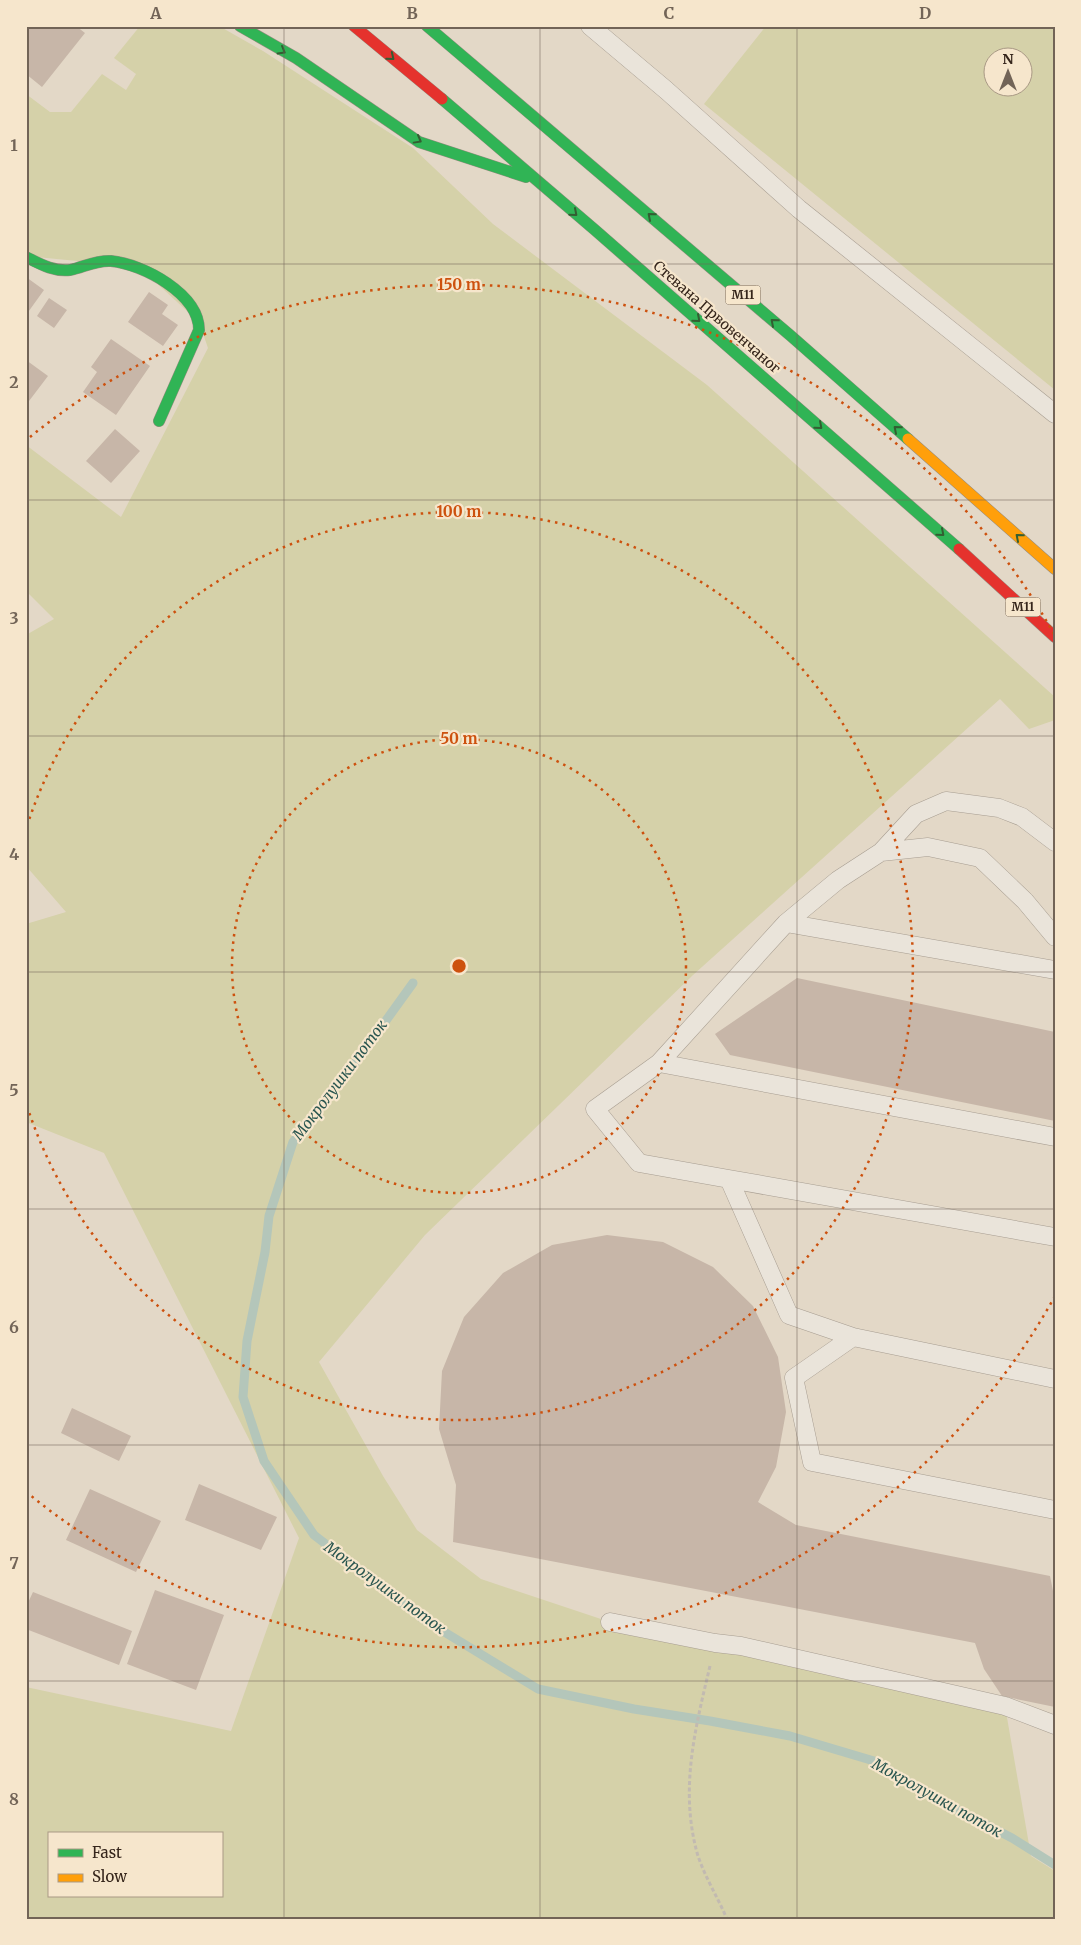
<svg xmlns="http://www.w3.org/2000/svg" width="1081" height="1945" font-family="Merriweather,serif">
<style>
.green{fill:#d5d1a9;fill-rule:evenodd}
.lines{fill:none;stroke-linecap:round;stroke-linejoin:round}
.stream{stroke:#b4c6ba;stroke-width:9}
.building{fill:#c7b6a8}
.lane-casing{stroke:#a79d91;stroke-width:19}
.fast-casing{stroke:#978d81;stroke-width:12}
.slow-casing{stroke:#978d81;stroke-width:12}
.jam-casing{stroke:#978d81;stroke-width:12}
.path{stroke:#c2bab1;stroke-width:3;stroke-dasharray:4 2.5;stroke-linecap:butt}
.lane{stroke:#eae4da;stroke-width:18}
.fast{stroke:#30b455;stroke-width:11}
.slow{stroke:#ff9f0a;stroke-width:11}
.jam{stroke:#e5322d;stroke-width:11}
.oneway{stroke:#335e32}
.grid{fill:none;stroke:#726457;stroke-width:1;stroke-opacity:0.55}
.ring{fill:none;stroke:#cd510e;stroke-width:2.5;stroke-dasharray:2.5 5}
.labels{text-anchor:middle;stroke-width:4.5;stroke-linejoin:round;paint-order:stroke}
.shield{fill:#f6e6cc;stroke:#6f5f50;stroke-width:1}
.shield-label{font-size:12px;font-weight:bold;fill:#35251b}
.street-label{font-size:14px;fill:#35251b;stroke:#f6e6cc}
.water-label{font-size:15px;font-style:italic;fill:#29554f;stroke:#f6e6cc}
.centre{fill:#cd510e;stroke:#f6e6cc;stroke-width:2.5}
.ring-label{font-size:15px;text-anchor:middle;font-weight:bold;fill:#cd510e;stroke:#f6e6cc;stroke-width:4.5;stroke-linejoin:round;paint-order:stroke}
.neatline{fill:none;stroke:#726457;stroke-width:2}
.grid-label{font-size:16px;text-anchor:middle;font-weight:bold;fill:#726457}
</style>
<rect width="100%" height="100%" fill="#e3d8c7"/>
<path class="green" d="M 140,26 L 219,26 L 263,51 L 413,148 L 493,224 L 707,385 L 1055,697 L 1055,720 L 1029,729 L 1000,699 L 693,975 L 425,1235 L 319,1362 L 383,1476 L 417,1530 L 481,1579 L 610,1622 L 1005,1706 L 1031,1856 L 1055,1871 L 1055,1919 L 26,1919 L 26,1687 L 231,1731 L 299,1538 L 104,1153 L 26,1122 L 26,924 L 66,912 L 26,866 L 26,635 L 54,619 L 26,591 L 26,445 L 121,517 L 208,348 L 199,322 L 139,267 L 26,256 L 26,94 L 50,112 L 71,112 L 102,74 L 126,90 L 136,74 L 114,58 ZM 49,1834 L 221,1834 L 221,1896 L 49,1896 Z
M 766,26 L 1055,26 L 1055,390 L 704,104 ZM 994,58 L 1024,58 L 1024,88 L 994,88 Z"/>
<g class="lines">
<path class="stream" d="M 413,983 L 359,1058 L 293,1142 L 269,1216 L 265,1252 L 247,1341 L 243,1397 L 264,1461 L 314,1535 L 423,1619 L 538,1689 L 634,1709 L 710,1721 L 790,1736 L 874,1761 L 936,1799 L 1012,1838 L 1055,1865"/>
</g>
<path class="building" d="M 26,26 L 76,26 L 85,33 L 42,87 L 26,74 Z
M 26,277 L 44,290 L 26,315 Z
M 149,292 L 168,305 L 162,314 L 178,325 L 163,346 L 128,322 Z
M 49,298 L 67,310 L 54,328 L 37,316 Z
M 111,339 L 150,366 L 116,415 L 83,392 L 97,372 L 91,367 Z
M 26,360 L 48,376 L 26,405 Z
M 115,429 L 140,451 L 111,483 L 86,461 Z
M 797,978 L 1055,1032 L 1055,1121 L 730,1055 L 715,1034 Z
M 607,1235 L 663,1242 L 713,1267 L 753,1306 L 778,1357 L 786,1412 L 776,1467 L 758,1502 L 796,1525 L 1050,1576 L 1055,1601 L 1055,1707 L 1002,1696 L 984,1669 L 975,1643 L 453,1542 L 456,1485 L 439,1429 L 442,1371 L 464,1317 L 503,1273 L 552,1245 Z
M 72,1408 L 131,1436 L 119,1461 L 61,1433 Z
M 199,1484 L 277,1517 L 261,1550 L 185,1520 Z
M 90,1489 L 161,1521 L 136,1572 L 66,1540 Z
M 155,1590 L 224,1615 L 196,1690 L 127,1664 Z
M 33,1592 L 132,1631 L 119,1665 L 26,1629 L 26,1607 Z"/>
<g class="lines">
<defs>
<path id="lane" d="M 590,26 L 666,90 L 799,209 L 1055,414
M 881,852 L 916,814 L 946,801 L 999,808 L 1022,817 L 1055,842
M 786,923 L 1055,970
M 659,1063 L 1055,1137
M 729,1179 L 639,1163 L 595,1109 L 659,1063 L 786,923 L 838,880 L 881,852 L 928,847 L 980,858 L 1025,901 L 1055,937
M 853,1337 L 789,1315 L 729,1179 L 1055,1237
M 1055,1379 L 853,1337 L 794,1378 L 812,1462 L 1055,1510
M 610,1622 L 715,1643 L 741,1646 L 1005,1706 L 1055,1725"/>
<path id="fast" d="M 240,26 L 296,58 L 419,142 L 526,177
M 427,26 L 791,336 L 908,439
M 442,99 L 595,230 L 959,549
M 26,257 C 40,264 54,272 70,270 C 84,267 96,260 111,261 C 143,264 199,294 199,330 L 159,421"/>
<path id="slow" d="M 908,439 L 1055,569"/>
<path id="jam" d="M 354,26 L 442,99
M 959,549 L 1055,637"/>
</defs>
<use href="#lane" class="lane-casing"/>
<use href="#fast" class="fast-casing"/>
<use href="#slow" class="slow-casing"/>
<use href="#jam" class="jam-casing"/>
<path class="path" d="M 710,1666 C 695,1729 679,1791 698,1856 C 705,1877 718,1898 727,1919"/>
<use href="#lane" class="lane"/>
<use href="#fast" class="fast"/>
<use href="#slow" class="slow"/>
<use href="#jam" class="jam"/>
</g>
<defs><path id="oneway-chevron" d="M-2-3.5L2.5 0L-2 3.5" fill="none" stroke-width="1.6" stroke-linecap="round" stroke-linejoin="round" transform="scale(1.25)"/></defs>
<g class="oneway">
<use href="#oneway-chevron" transform="translate(282 51) rotate(30)"/>
<use href="#oneway-chevron" transform="translate(391 57) rotate(39)"/>
<use href="#oneway-chevron" transform="translate(418 140) rotate(29)"/>
<use href="#oneway-chevron" transform="translate(574 213) rotate(41)"/>
<use href="#oneway-chevron" transform="translate(651 216) rotate(-139)"/>
<use href="#oneway-chevron" transform="translate(697 319) rotate(41)"/>
<use href="#oneway-chevron" transform="translate(774 322) rotate(-139)"/>
<use href="#oneway-chevron" transform="translate(819 426) rotate(41)"/>
<use href="#oneway-chevron" transform="translate(897 429) rotate(-139)"/>
<use href="#oneway-chevron" transform="translate(941 533) rotate(41)"/>
<use href="#oneway-chevron" transform="translate(1019 537) rotate(-139)"/>
</g>
<path class="grid" d="M 284,26 L 284,1919M 540,26 L 540,1919M 797,26 L 797,1919M 26,264 L 1055,264M 26,500 L 1055,500M 26,736 L 1055,736M 26,972 L 1055,972M 26,1209 L 1055,1209M 26,1445 L 1055,1445M 26,1681 L 1055,1681"/>
<g class="ring">
<circle cx="459" cy="966" r="227"/>
<path d="M27 826A454 454 0 1 1 27 1106"/>
<path d="M1055 1296A681 681 0 0 1 30 1495M30 437A681 681 0 0 1 1055 636"/>
</g>
<g class="labels">
<g class="shield">
<rect x="725.5" y="285.5" width="35" height="19" rx="4"/>
<rect x="1005.5" y="597.5" width="35" height="19" rx="4"/>
</g>
<g class="shield-label">
<text x="743" y="299">M11</text>
<text x="1023" y="611">M11</text>
</g>
<g class="street-label">
<text transform="translate(717 317) rotate(41)" y="5">Стевана Првовенчаног</text>
</g>
<g class="water-label">
<text transform="translate(340 1080) rotate(-53)" y="5">Мокролушки поток</text>
<text transform="translate(385 1588) rotate(36)" y="5">Мокролушки поток</text>
<text transform="translate(937 1798) rotate(29)" y="5">Мокролушки поток</text>
</g>
</g>
<circle cx="459" cy="966" r="8" class="centre"/>
<g class="ring-label">
<text x="459" y="290">150 m</text>
<text x="459" y="517">100 m</text>
<text x="459" y="744">50 m</text>
</g>
<rect width="1081" height="1945" fill="none" stroke="#f6e6cc" stroke-width="55"/>
<rect x="48" y="1832" width="175" height="65" fill="#f6e6cc" stroke="#a99985"/>
<rect x="58" y="1849" width="25" height="8" fill="#30b455" stroke="#a99985"/>
<text x="92" y="1858" font-size="15" fill="#35251b">Fast</text>
<rect x="58" y="1874" width="25" height="8" fill="#ff9f0a" stroke="#a99985"/>
<text x="92" y="1882" font-size="15" fill="#35251b">Slow</text>
<g transform="translate(1008 72)"><circle r="24" fill="#f6e6cc" stroke="#a99985"/>
<path d="M0-4L9 19L0 12L-9 19Z" fill="#726457"/>
<text y="-8" font-size="14" font-weight="bold" text-anchor="middle" fill="#35251b">N</text>
</g>
<rect x="28" y="28" width="1026" height="1890" class="neatline"/>
<g class="grid-label">
<text x="156" y="19">A</text>
<text x="412" y="19">B</text>
<text x="669" y="19">C</text>
<text x="925" y="19">D</text>
<text x="14" y="151">1</text>
<text x="14" y="388">2</text>
<text x="14" y="624">3</text>
<text x="14" y="860">4</text>
<text x="14" y="1096">5</text>
<text x="14" y="1333">6</text>
<text x="14" y="1569">7</text>
<text x="14" y="1805">8</text>
</g>
</svg>
